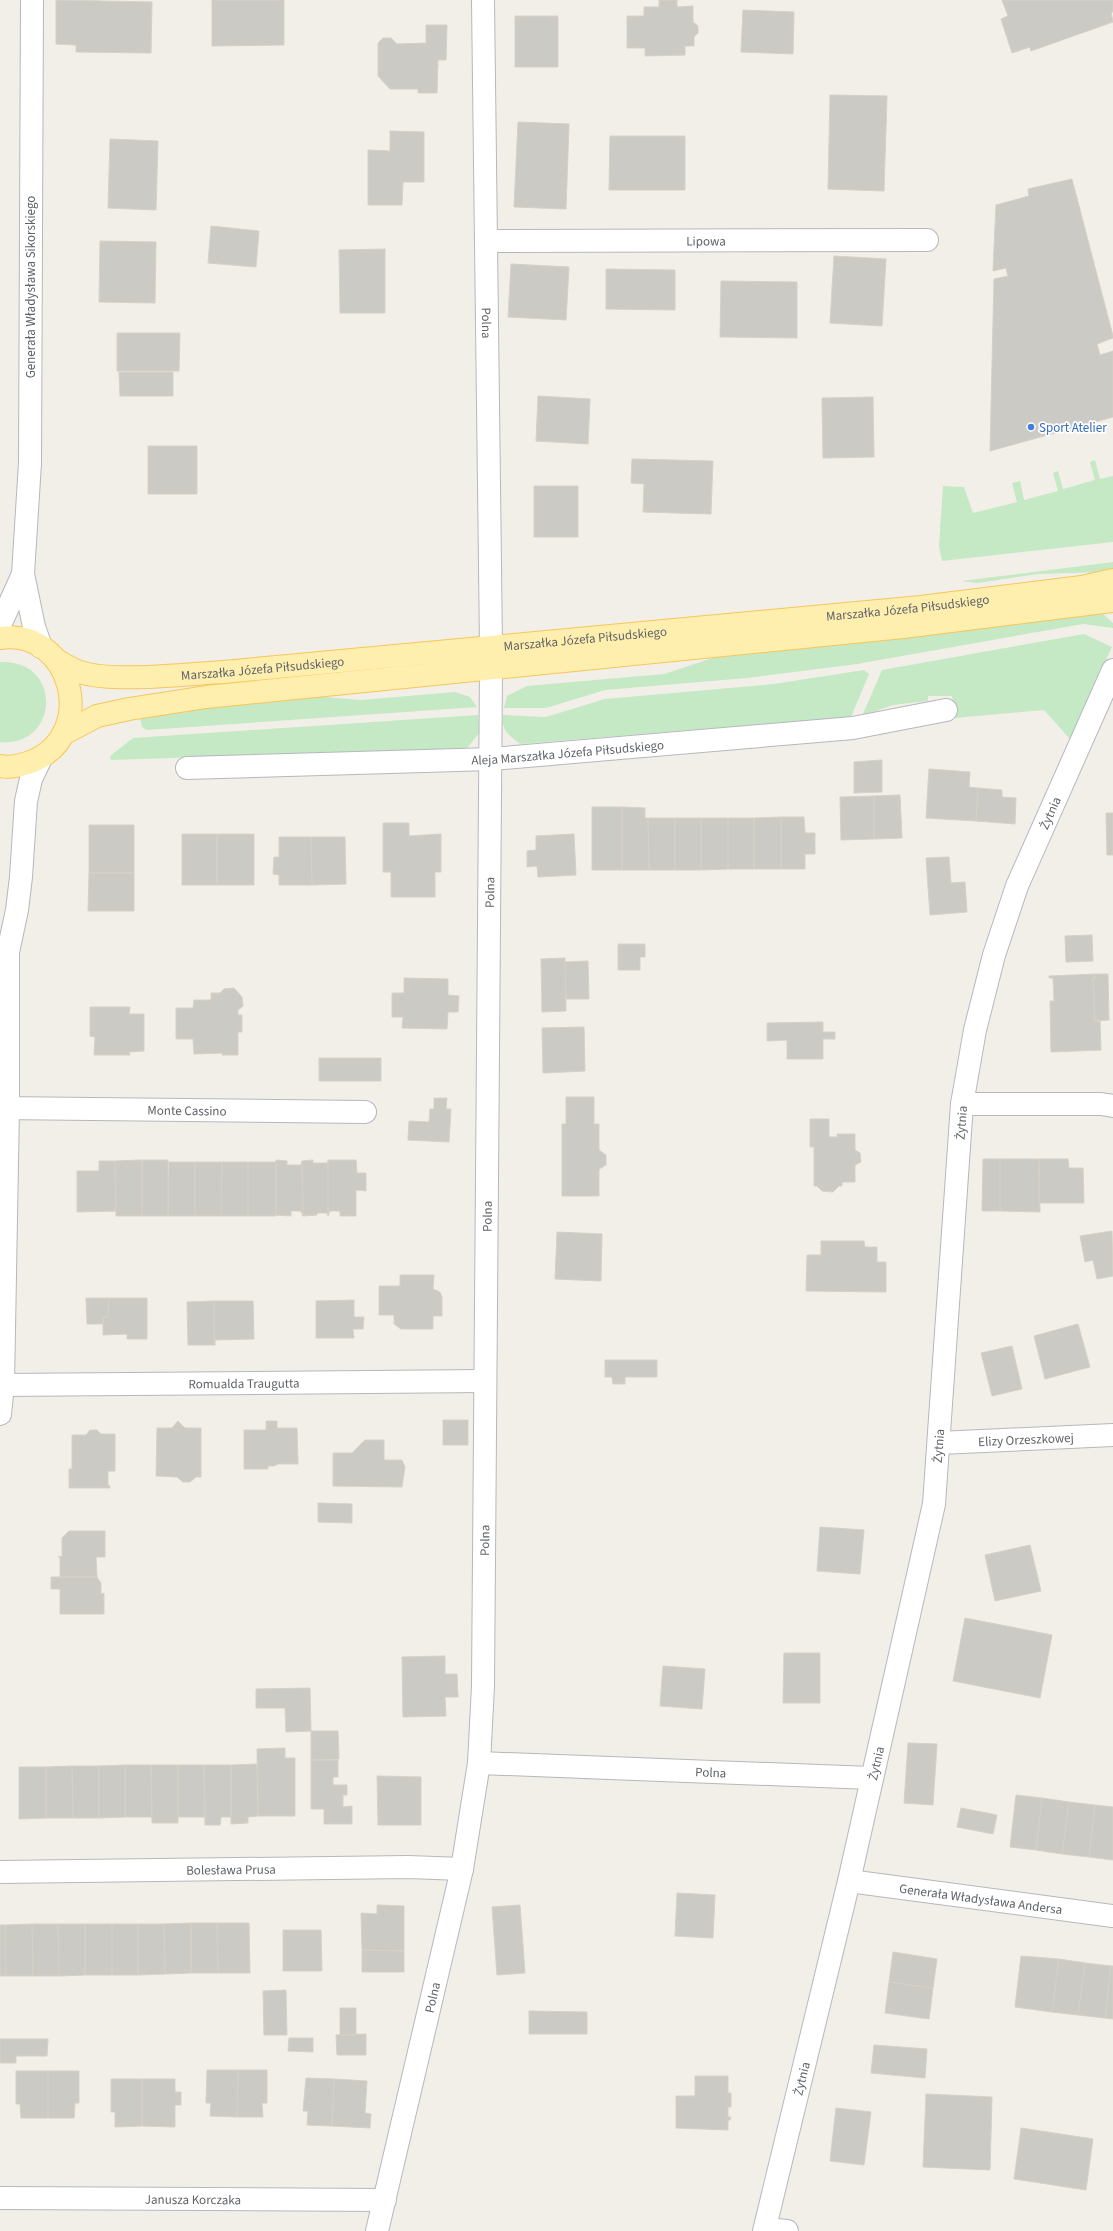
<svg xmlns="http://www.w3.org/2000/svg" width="1113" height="2231" font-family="'Source Sans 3',sans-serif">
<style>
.green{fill:#c5e9c4}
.building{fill:#cccac4;stroke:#d7d0c5}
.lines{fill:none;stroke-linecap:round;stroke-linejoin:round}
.minor-casing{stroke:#b5b8bc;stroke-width:24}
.major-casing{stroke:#f8c55a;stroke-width:24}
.minor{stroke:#fff;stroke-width:22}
.major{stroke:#ffefaf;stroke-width:22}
.shop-dot{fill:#3f7fe0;stroke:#fff;stroke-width:1.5}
.labels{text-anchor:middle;stroke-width:3.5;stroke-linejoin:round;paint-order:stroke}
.street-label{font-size:13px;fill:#5f6368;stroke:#fff}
.shop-label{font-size:13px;fill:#366cbe;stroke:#fff;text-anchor:start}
</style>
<rect width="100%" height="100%" fill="#f1efe8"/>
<path class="green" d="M 1095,460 L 1100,479 L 1113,476 L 1113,542 L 942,561 L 939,546 L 943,486 L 964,487 L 973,513 L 1017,502 L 1012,483 L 1020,481 L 1024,500 L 1058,491 L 1053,473 L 1058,471 L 1063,489 L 1095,480 L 1090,462 Z
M 1113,562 L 1113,570 L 1105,572 L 1038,574 L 978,583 L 961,581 Z
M 1103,614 L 1113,623 L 1113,628 L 1083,624 L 857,664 L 747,678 L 605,690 L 546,708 L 504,708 L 507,696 L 527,686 L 664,674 L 725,654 L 1081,615 Z
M 1084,634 L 1112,647 L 1070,739 L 1044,710 L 955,718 L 952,696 L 928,696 L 928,701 L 893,705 L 862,716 L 882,670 Z
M 0,662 C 64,659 59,748 0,742 Z
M 864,670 L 869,674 L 851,717 L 520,744 C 509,735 501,731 503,715 L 546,717 L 605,699 L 774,684 Z
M 455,692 L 470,697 L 477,707 L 147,730 L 142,727 L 140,718 L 290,694 L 361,700 Z
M 478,715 L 480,732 L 467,748 L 111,760 L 110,756 L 133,738 Z"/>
<path class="building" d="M 56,0 L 152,2 L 151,53 L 76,52 L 76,45 L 56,44 Z
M 212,0 L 284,0 L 284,45 L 212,46 Z
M 659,0 L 677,0 L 677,7 L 693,6 L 693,22 L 698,26 L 698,33 L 694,37 L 694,46 L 685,46 L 685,55 L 645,56 L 645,48 L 627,48 L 627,16 L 644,16 L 644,7 L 659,7 Z
M 1002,0 L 1113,0 L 1113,12 L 1111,12 L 1113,22 L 1031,51 L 1030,47 L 1012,53 L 1001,19 L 1008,16 Z
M 743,10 L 794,12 L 793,54 L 741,52 Z
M 515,16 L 558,16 L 558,67 L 515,67 Z
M 426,25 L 447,25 L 446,60 L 438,60 L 437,93 L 418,93 L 418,89 L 390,89 L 378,76 L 378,43 L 383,38 L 391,38 L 397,44 L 426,43 Z
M 830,95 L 887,96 L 884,191 L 828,189 Z
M 518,122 L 569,124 L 566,209 L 514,207 Z
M 390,131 L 424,132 L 424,182 L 403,182 L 402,205 L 368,205 L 368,150 L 390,151 Z
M 610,136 L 685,136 L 685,190 L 609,190 Z
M 110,139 L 158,141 L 156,210 L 108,208 Z
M 1072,179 L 1113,336 L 1113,338 L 1097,344 L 1100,355 L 1113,351 L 1113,417 L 990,451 L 994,279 L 1008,276 L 1006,268 L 993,271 L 996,205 L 1029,196 L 1028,189 Z
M 211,226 L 259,231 L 256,267 L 208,263 Z
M 100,241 L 156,242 L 155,303 L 99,302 Z
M 385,249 L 385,313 L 340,313 L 339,250 Z
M 834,256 L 886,259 L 882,326 L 830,323 Z
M 511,264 L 569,267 L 566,320 L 508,317 Z
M 606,269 L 675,270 L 675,310 L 606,309 Z
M 721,281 L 797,282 L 797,338 L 720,337 Z
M 117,333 L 180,333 L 179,371 L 117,371 Z
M 119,372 L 173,372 L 173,396 L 120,396 Z
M 538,396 L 590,399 L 588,444 L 536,441 Z
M 873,397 L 874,457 L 823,458 L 822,398 Z
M 148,446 L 197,446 L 197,494 L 148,494 Z
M 632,459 L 713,461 L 711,514 L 643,512 L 644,484 L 631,483 Z
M 534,486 L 578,486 L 578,537 L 534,537 Z
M 882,760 L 882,792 L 854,793 L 854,762 Z
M 929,769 L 970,772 L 969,787 L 978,788 L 976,821 L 926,818 Z
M 978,788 L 1002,790 L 1002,797 L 1016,798 L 1015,824 L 976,821 Z
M 900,795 L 902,838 L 874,839 L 874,796 Z
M 874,796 L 874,839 L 841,840 L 840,797 Z
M 592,807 L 622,807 L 622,870 L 592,870 Z
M 622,807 L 645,808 L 645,818 L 648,818 L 649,870 L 622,870 Z
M 1106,813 L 1113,813 L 1113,855 L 1107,855 Z
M 781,817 L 804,817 L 805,833 L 815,833 L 815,854 L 805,854 L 805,869 L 781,869 Z
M 781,817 L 781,869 L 754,869 L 754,818 Z
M 648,818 L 675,818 L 675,870 L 649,870 Z
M 675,818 L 701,818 L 701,870 L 675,870 Z
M 701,818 L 728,818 L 728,869 L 701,870 Z
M 728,818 L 754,818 L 754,869 L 728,869 Z
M 383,823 L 409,823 L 409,836 L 441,834 L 441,872 L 435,872 L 435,897 L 391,897 L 391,872 L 383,872 Z
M 89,825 L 134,825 L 134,873 L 89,873 Z
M 182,834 L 217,834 L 217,885 L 182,885 Z
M 217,834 L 254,834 L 254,885 L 217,885 Z
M 574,834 L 576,875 L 538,877 L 537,866 L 527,867 L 527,851 L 536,850 L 536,836 Z
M 279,837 L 311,837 L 312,885 L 279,885 L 279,875 L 273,874 L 274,857 L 279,857 Z
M 311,837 L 345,837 L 346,884 L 312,885 Z
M 949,857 L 951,883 L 965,882 L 967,912 L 930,915 L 926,858 Z
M 89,873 L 134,873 L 134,911 L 88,911 Z
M 1092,935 L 1093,961 L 1066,962 L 1065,936 Z
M 618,944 L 645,944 L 645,957 L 640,957 L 640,970 L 618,970 Z
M 565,958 L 566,1011 L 542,1012 L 541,959 Z
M 588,961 L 589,999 L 566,999 L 565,962 Z
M 1096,974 L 1096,977 L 1093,977 L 1095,1021 L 1100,1021 L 1101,1050 L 1051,1052 L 1050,1001 L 1054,1001 L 1053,978 L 1049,978 L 1049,976 Z
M 1096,974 L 1108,974 L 1109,1020 L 1095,1021 L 1093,977 L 1096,977 Z
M 404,978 L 448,979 L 448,995 L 459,996 L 458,1012 L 448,1012 L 447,1029 L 402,1028 L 403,1017 L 392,1017 L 392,993 L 404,993 Z
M 234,988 L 242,997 L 243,1006 L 238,1010 L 238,1015 L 242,1015 L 242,1032 L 238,1032 L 238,1055 L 222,1055 L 222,1053 L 194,1054 L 193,1039 L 176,1039 L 176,1008 L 193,1008 L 194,1000 L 211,1000 L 211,993 L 220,993 L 224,989 Z
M 90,1007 L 130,1007 L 129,1014 L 144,1014 L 144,1051 L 129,1052 L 130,1055 L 94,1055 L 95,1037 L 90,1036 Z
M 823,1022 L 823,1032 L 835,1032 L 835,1039 L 823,1039 L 823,1059 L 787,1059 L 787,1040 L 767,1041 L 767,1023 Z
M 584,1027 L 585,1071 L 543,1073 L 542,1028 Z
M 319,1058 L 381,1058 L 381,1081 L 319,1081 Z
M 566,1097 L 594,1097 L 594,1124 L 599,1124 L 599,1150 L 606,1155 L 606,1165 L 599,1169 L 599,1196 L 562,1196 L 562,1124 L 566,1124 Z
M 434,1098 L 447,1098 L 446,1109 L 451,1109 L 449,1142 L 408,1140 L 409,1121 L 429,1122 L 430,1109 L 434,1109 Z
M 810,1119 L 829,1119 L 829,1137 L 837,1137 L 837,1134 L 855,1134 L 855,1150 L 860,1153 L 861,1162 L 855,1165 L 855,1182 L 842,1182 L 842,1186 L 839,1186 L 833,1192 L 822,1191 L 817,1186 L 814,1186 L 814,1147 L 810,1147 Z
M 983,1159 L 1000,1159 L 1000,1211 L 982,1211 Z
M 1000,1159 L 1039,1159 L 1040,1212 L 1000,1211 Z
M 1039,1159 L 1068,1159 L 1069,1168 L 1083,1168 L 1084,1203 L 1039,1203 Z
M 142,1160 L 168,1160 L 168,1216 L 142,1216 Z
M 142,1160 L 142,1216 L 116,1216 L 115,1161 Z
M 276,1160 L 287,1161 L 287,1165 L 301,1165 L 302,1161 L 303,1216 L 301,1211 L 291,1211 L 291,1216 L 276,1215 Z
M 313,1160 L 313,1163 L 327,1163 L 328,1161 L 328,1215 L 327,1213 L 317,1213 L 317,1215 L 303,1216 L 302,1161 Z
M 328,1160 L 356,1160 L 357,1173 L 366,1173 L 366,1191 L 356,1190 L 356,1216 L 340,1216 L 340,1211 L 330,1211 L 328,1216 Z
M 99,1161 L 115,1161 L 116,1211 L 77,1212 L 77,1171 L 99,1171 Z
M 169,1162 L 195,1162 L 195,1216 L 168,1216 Z
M 195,1162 L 222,1162 L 221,1216 L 195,1216 Z
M 222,1162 L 248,1162 L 248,1216 L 221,1216 Z
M 248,1162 L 276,1162 L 276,1216 L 248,1216 Z
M 1112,1231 L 1113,1276 L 1097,1279 L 1093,1260 L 1085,1262 L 1080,1236 Z
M 557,1232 L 602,1234 L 601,1281 L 555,1279 Z
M 821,1241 L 864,1241 L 865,1247 L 877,1247 L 877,1262 L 886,1262 L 886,1292 L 806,1291 L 807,1255 L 821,1255 Z
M 400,1275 L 434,1275 L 433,1289 L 440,1292 L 442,1297 L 442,1316 L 433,1316 L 433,1329 L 401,1329 L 394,1324 L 394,1315 L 379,1315 L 379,1286 L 400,1286 Z
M 86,1298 L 109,1298 L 108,1317 L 103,1317 L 103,1324 L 87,1324 Z
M 109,1298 L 147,1298 L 147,1339 L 127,1339 L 127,1334 L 103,1335 L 103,1317 L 108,1317 Z
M 354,1300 L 354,1317 L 364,1317 L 363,1329 L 353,1329 L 354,1338 L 316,1338 L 316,1301 Z
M 214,1301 L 215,1345 L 188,1345 L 187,1302 Z
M 214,1301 L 253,1301 L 254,1339 L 214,1340 Z
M 1078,1324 L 1090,1367 L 1045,1379 L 1034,1336 Z
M 1012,1346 L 1022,1389 L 992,1396 L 981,1353 Z
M 605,1360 L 657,1360 L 657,1377 L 625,1377 L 625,1384 L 613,1384 L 612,1377 L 605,1377 Z
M 443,1420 L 468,1420 L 468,1445 L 443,1445 Z
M 178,1421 L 185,1428 L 201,1428 L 201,1477 L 196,1477 L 190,1482 L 183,1482 L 177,1477 L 156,1476 L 157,1428 L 172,1428 Z
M 266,1421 L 277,1421 L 277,1428 L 297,1428 L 298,1464 L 278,1464 L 274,1466 L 268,1466 L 268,1469 L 244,1469 L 244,1430 L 266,1430 Z
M 90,1430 L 97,1430 L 101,1434 L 115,1434 L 115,1471 L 108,1471 L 108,1485 L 110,1486 L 110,1488 L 69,1488 L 69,1469 L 72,1469 L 72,1435 L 86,1435 Z
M 365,1440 L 384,1440 L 384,1460 L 402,1460 L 405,1467 L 402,1487 L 333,1486 L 333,1453 L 352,1453 Z
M 318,1503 L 352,1504 L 352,1523 L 318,1522 Z
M 820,1527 L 864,1530 L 860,1574 L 817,1571 Z
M 69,1531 L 105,1531 L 105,1557 L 96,1557 L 97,1577 L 60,1577 L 60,1558 L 58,1556 L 62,1557 L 62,1538 Z
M 1030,1545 L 1041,1591 L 995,1601 L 985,1555 Z
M 51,1577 L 97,1577 L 101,1583 L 101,1594 L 104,1593 L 104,1614 L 60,1614 L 60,1589 L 51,1589 Z
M 965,1618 L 1052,1635 L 1040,1698 L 953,1681 Z
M 784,1653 L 820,1653 L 820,1703 L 783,1703 Z
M 445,1656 L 445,1674 L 457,1674 L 458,1697 L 445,1697 L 446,1716 L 403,1717 L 402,1657 Z
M 663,1666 L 705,1669 L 702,1709 L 660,1706 Z
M 310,1688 L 311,1731 L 286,1732 L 285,1708 L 256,1708 L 256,1689 Z
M 311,1731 L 338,1731 L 339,1759 L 311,1760 Z
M 908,1743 L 937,1744 L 933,1805 L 904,1803 Z
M 285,1748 L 285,1758 L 295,1758 L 295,1816 L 258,1816 L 257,1749 Z
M 311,1760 L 338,1760 L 338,1777 L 333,1777 L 333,1785 L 347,1785 L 347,1795 L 343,1795 L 343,1807 L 352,1806 L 352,1824 L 324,1824 L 324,1809 L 311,1809 Z
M 257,1764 L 258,1816 L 248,1817 L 248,1823 L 231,1824 L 231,1765 Z
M 125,1765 L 125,1817 L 99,1818 L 99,1766 Z
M 125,1765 L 151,1765 L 152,1817 L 125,1817 Z
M 151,1765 L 178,1765 L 178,1823 L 152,1823 Z
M 178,1765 L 204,1765 L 205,1817 L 178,1817 Z
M 204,1765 L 231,1765 L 231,1817 L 221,1817 L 220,1825 L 205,1825 Z
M 72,1766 L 99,1766 L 99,1818 L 73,1818 Z
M 72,1766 L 73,1818 L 46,1818 L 46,1767 Z
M 19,1767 L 46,1767 L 46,1818 L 19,1819 Z
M 377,1776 L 421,1777 L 421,1825 L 378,1825 Z
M 1016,1795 L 1042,1798 L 1036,1850 L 1010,1847 Z
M 1042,1798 L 1069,1802 L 1062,1854 L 1036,1850 Z
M 1069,1802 L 1095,1805 L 1089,1857 L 1062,1854 Z
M 1095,1805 L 1113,1807 L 1113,1860 L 1089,1857 Z
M 961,1808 L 997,1815 L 993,1834 L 957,1827 Z
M 677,1893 L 715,1895 L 713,1938 L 675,1936 Z
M 377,1905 L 404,1906 L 404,1951 L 362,1950 L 361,1913 L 377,1914 Z
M 520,1905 L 525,1973 L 497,1975 L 492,1907 Z
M 191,1923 L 217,1923 L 218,1973 L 191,1973 Z
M 191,1923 L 191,1973 L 165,1974 L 164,1924 Z
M 217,1923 L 249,1923 L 250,1973 L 218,1973 Z
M 32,1924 L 33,1976 L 6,1976 L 5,1925 Z
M 32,1924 L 58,1924 L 59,1976 L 33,1976 Z
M 58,1924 L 85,1924 L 85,1975 L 59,1976 Z
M 85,1924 L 112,1924 L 112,1975 L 85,1975 Z
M 112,1924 L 138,1924 L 138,1975 L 112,1975 Z
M 138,1924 L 164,1924 L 165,1974 L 138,1975 Z
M 0,1925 L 5,1925 L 6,1976 L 0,1976 Z
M 283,1930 L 321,1930 L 322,1971 L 283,1971 Z
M 362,1950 L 404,1951 L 404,1972 L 362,1972 Z
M 893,1952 L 937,1959 L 933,1988 L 889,1982 Z
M 1021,1956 L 1059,1959 L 1052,2012 L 1015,2007 Z
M 1059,1959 L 1085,1963 L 1078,2015 L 1052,2012 Z
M 1085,1963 L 1111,1966 L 1105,2018 L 1078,2015 Z
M 1111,1966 L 1113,1966 L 1113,2019 L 1105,2018 Z
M 889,1982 L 933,1988 L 929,2019 L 885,2013 Z
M 286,1990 L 287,2035 L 264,2035 L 263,1991 Z
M 340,2008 L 356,2008 L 356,2035 L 340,2035 Z
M 529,2011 L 587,2012 L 587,2034 L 529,2034 Z
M 366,2034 L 366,2055 L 337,2055 L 336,2035 Z
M 289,2038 L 313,2038 L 313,2052 L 288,2051 Z
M 0,2039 L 48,2039 L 47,2056 L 16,2056 L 16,2063 L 0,2063 Z
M 874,2045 L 927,2049 L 925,2078 L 871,2073 Z
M 207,2070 L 238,2070 L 237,2117 L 210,2116 L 211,2103 L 206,2103 Z
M 238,2070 L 267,2070 L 267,2103 L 262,2103 L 263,2117 L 237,2117 Z
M 16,2071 L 48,2071 L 48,2118 L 21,2118 L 20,2104 L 16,2104 Z
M 48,2071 L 79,2071 L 79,2103 L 75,2103 L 74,2118 L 48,2118 Z
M 695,2076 L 728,2076 L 728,2093 L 731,2093 L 731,2107 L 728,2107 L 728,2117 L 731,2117 L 730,2120 L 728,2120 L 728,2130 L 676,2128 L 676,2096 L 695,2096 Z
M 306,2078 L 334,2079 L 332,2126 L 307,2125 L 308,2111 L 303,2111 Z
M 111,2079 L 142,2079 L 142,2126 L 115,2127 L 115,2112 L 111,2112 Z
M 142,2079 L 175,2079 L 175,2092 L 181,2092 L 181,2105 L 175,2105 L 175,2127 L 142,2126 Z
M 334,2079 L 367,2081 L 365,2113 L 371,2114 L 370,2128 L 332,2126 Z
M 926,2094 L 992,2097 L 990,2170 L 923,2167 Z
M 836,2108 L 871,2112 L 864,2165 L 830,2161 Z
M 1021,2128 L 1093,2139 L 1086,2190 L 1014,2179 Z"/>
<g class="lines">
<defs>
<g id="minor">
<path d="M 32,0 L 30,463 L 23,574 L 34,627 L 41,647"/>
<path id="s1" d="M 483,0 L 491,647"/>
<path id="s2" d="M 486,241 L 927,240"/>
<path d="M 0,625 L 23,574"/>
<path id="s3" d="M 187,768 L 492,759 L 853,728 L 946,710"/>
<path d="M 962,1104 L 1101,1104 L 1113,1106"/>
<path id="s4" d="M 0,1108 L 365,1112"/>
<path id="s5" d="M 0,1385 L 485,1381"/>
<path d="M 0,1414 L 3,1385 L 8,1108 L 8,952 L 17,910 L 21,877 L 26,801 L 31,779 L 41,758"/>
<path id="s6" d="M 939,1443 L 1113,1435"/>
<path id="s7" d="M 479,1763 L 871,1778"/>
<path id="s8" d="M 0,1872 L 408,1867 L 462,1869"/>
<path id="s9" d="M 849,1881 L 1113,1916"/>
<path id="s10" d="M 0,2198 L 385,2200"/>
<path d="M 765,2229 L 787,2231"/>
<path id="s11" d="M 377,2231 L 462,1869 L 479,1763 L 483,1686 L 491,669"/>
<path id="s12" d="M 764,2231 L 849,1881 L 934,1504 L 962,1104 L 975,1030 L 994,955 L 1017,886 L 1113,670"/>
</g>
<g id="major">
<path d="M 0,638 C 72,628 99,733 33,761 C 23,765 11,768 0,766"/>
<path id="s13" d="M 58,661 C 65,665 73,670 80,672 C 112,683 187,674 223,672 L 921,607 L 1082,587 L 1113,580"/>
<path d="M 63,734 L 97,716 L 129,709 L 206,697 L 903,627 L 1113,601"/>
</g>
</defs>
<use href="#minor" class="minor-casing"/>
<use href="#major" class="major-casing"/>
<use href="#minor" class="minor"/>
<use href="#major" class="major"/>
</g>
<circle class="shop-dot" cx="1031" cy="427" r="4"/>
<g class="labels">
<g class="street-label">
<text dy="5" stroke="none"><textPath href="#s2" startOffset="220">Lipowa</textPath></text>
<text transform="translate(30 287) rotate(-90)" y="5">Generała Władysława Sikorskiego</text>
<text dy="5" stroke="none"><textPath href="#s1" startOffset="323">Polna</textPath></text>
<text dy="5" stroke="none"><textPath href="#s13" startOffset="856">Marszałka Józefa Piłsudskiego</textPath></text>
<text dy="5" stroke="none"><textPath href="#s13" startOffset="532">Marszałka Józefa Piłsudskiego</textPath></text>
<text dy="5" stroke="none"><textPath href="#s13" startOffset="208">Marszałka Józefa Piłsudskiego</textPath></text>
<text dy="5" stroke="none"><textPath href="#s3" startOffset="381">Aleja Marszałka Józefa Piłsudskiego</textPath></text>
<text dy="5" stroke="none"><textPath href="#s12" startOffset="1453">Żytnia</textPath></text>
<text dy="5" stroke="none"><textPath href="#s11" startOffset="1350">Polna</textPath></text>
<text dy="5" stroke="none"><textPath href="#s4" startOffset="187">Monte Cassino</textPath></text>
<text dy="5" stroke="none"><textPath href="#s12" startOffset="1129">Żytnia</textPath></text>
<text dy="5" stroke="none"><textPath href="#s11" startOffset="1026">Polna</textPath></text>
<text dy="5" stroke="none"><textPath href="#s5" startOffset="244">Romualda Traugutta</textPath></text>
<text dy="5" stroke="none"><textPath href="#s6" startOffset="87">Elizy Orzeszkowej</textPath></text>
<text dy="5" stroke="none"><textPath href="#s12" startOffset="805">Żytnia</textPath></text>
<text dy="5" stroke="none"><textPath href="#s11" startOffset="702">Polna</textPath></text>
<text dy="5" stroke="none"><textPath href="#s12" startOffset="481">Żytnia</textPath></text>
<text dy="5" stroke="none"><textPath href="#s7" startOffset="232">Polna</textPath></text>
<text dy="5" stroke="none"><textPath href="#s8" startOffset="231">Bolesława Prusa</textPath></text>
<text dy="5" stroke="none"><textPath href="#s9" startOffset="133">Generała Władysława Andersa</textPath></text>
<text dy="5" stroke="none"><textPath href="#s11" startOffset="240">Polna</textPath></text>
<text dy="5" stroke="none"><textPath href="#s12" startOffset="157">Żytnia</textPath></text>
<text dy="5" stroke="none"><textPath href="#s10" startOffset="193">Janusza Korczaka</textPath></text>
</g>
<g class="shop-label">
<text x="1039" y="432">Sport Atelier</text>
</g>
</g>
</svg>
